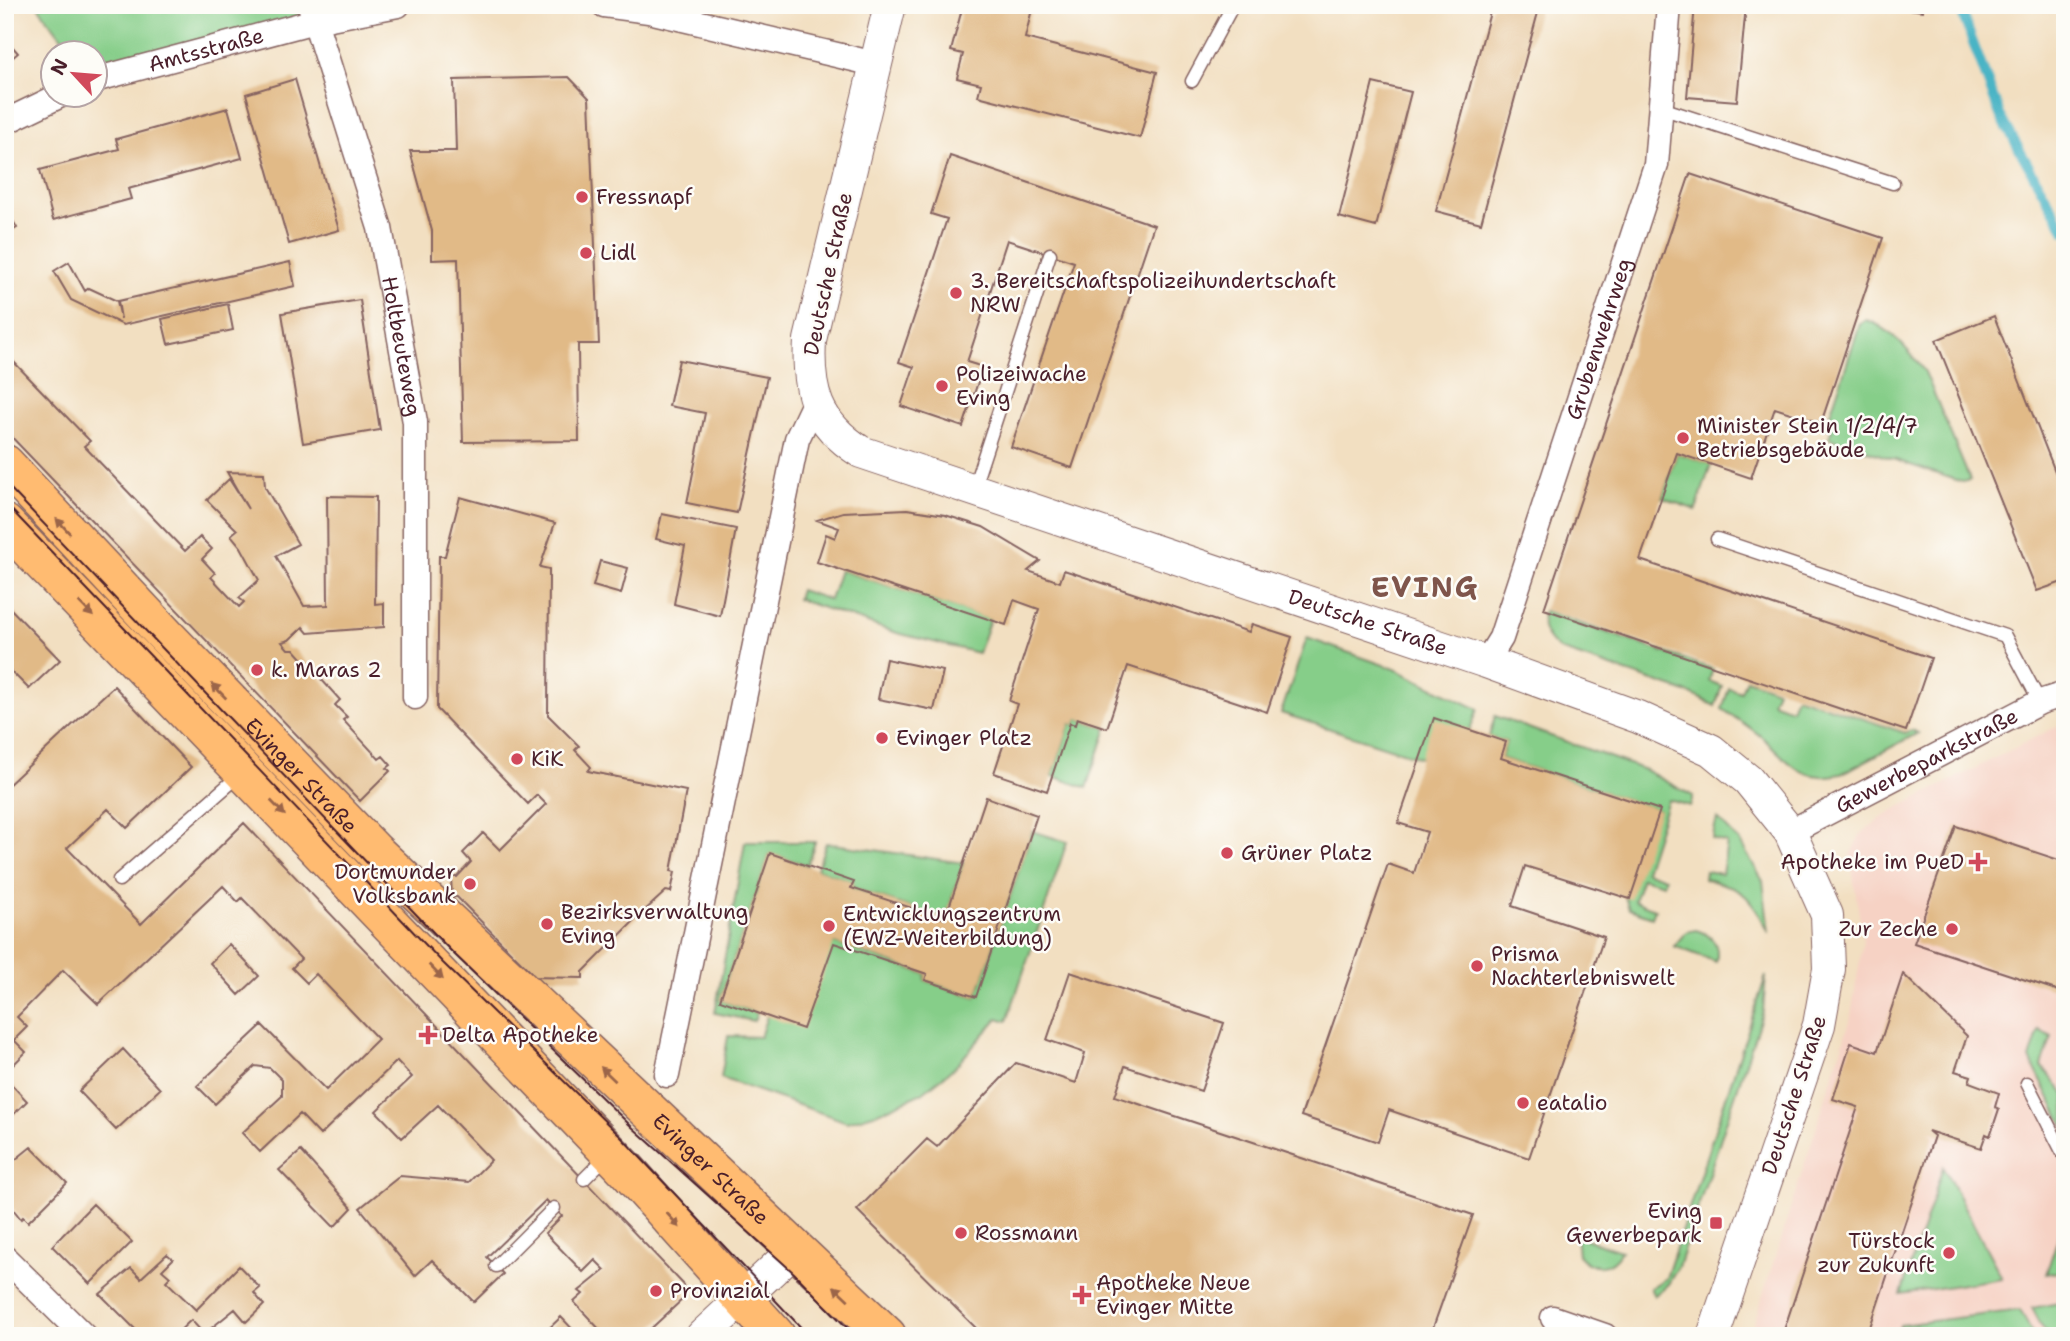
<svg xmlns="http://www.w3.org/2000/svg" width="2070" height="1341" font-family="'Shantell Sans',sans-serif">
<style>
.built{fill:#f6d2c4}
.green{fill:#86ce89;stroke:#68765a;stroke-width:2}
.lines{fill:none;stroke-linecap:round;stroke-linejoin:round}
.stream{stroke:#48b4c5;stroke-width:10}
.building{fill:#e1ba87}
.service-casing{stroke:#856260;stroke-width:15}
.minor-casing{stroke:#856260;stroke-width:27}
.tertiary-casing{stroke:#856260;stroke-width:34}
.primary-casing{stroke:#856260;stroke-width:41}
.service{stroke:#fff;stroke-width:12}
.minor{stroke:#fff;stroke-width:24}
.tertiary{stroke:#fff;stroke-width:32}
.primary{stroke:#ffbb71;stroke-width:38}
.tram{stroke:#4a1f2b;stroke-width:2}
.oneway{fill:#9b654a}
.poi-dot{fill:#d1495b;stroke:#fdfcf7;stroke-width:2.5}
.labels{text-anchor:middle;stroke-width:5;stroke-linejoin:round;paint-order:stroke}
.street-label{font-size:21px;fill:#4a1f2b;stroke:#fdfcf7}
.poi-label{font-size:21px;fill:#4a1f2b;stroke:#fdfcf7;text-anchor:start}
.district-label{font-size:28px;font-weight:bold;letter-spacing:2px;fill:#7f554b;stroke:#fdfcf7}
</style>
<rect width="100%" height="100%" fill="#fdfcf7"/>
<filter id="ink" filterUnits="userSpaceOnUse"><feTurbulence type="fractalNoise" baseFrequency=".0143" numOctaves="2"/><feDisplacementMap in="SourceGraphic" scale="14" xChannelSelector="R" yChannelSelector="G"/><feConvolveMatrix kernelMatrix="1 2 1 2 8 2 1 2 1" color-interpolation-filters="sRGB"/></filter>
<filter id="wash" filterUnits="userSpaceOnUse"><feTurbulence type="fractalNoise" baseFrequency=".00686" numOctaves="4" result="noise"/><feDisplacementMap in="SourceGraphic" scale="28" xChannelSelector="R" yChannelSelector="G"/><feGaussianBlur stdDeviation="1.57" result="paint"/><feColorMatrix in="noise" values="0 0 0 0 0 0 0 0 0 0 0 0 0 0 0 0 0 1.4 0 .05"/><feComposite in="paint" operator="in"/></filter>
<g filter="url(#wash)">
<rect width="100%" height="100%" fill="#f2dfc1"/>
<path class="built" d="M 2065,722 L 2065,1336 L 1750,1336 L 1850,1021 L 1863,941 L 1850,855 L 1861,833 L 1890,812 Z"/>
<path class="green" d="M 37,5 L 310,5 L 315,21 L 95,80 L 94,52 L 73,52 Z
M 1866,320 C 1889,326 1911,353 1925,372 L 1970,480 L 1962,482 L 1829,438 L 1832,429 L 1826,426 L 1860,324 Z
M 1677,453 L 1711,464 L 1696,510 L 1662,498 Z
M 840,570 L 990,619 L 978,653 L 897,633 L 797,599 L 800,590 L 830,600 Z
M 1544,611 L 1713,669 L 1709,681 L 1722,686 L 1715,706 L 1689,693 L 1560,650 C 1547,640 1538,628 1544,611 Z
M 1307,638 L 1395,669 L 1478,709 L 1470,730 L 1421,758 L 1281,713 Z
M 1746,679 L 1777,690 L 1772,702 L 1791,709 L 1796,696 L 1905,733 L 1911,730 L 1918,733 L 1841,774 C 1797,784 1788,758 1758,734 C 1747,725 1734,717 1722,709 L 1729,688 L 1741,692 Z
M 1495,716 L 1645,770 L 1693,796 L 1690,806 L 1668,800 L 1645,871 L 1665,878 L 1663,884 L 1642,878 L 1634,901 L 1655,909 L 1652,917 L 1629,909 L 1625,897 L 1659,810 L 1501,758 L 1506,742 L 1489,737 Z
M 1077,718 L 1107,728 L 1087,788 L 1052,776 L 1070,723 L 1075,725 Z
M 1717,818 L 1740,842 L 1763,881 L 1769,933 C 1752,897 1743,887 1704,879 L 1705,871 L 1722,874 L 1727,843 L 1712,839 Z
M 1032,831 L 1067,842 L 1007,1021 L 998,1018 L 955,1067 L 922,1093 L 880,1112 L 847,1122 L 721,1078 L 728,1036 L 760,1037 L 767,1016 L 834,943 L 926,974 L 925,980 L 976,997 Z
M 745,842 L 815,842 L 807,865 L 770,854 L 720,1000 L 757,1013 L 754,1021 L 715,1013 Z
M 826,843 L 964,863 L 945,919 L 851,888 L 853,882 L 817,869 Z
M 1696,930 C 1713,935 1720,945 1716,962 L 1674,946 L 1686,932 Z
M 1766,976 L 1763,1011 L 1678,1267 L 1668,1284 L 1654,1296 L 1650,1288 L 1666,1278 Z
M 2039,1030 L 2052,1037 L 2042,1066 L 2065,1094 L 2065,1128 L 2030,1059 Z
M 1943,1167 L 2002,1278 L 1901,1294 Z
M 2065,1217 L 2065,1271 L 2046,1274 Z
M 1576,1236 L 1621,1251 C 1610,1270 1592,1271 1578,1255 Z
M 2065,1302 L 2065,1336 L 2047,1336 L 2032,1308 Z
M 2020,1310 L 2034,1336 L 1897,1336 L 1900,1325 Z"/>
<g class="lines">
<path class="stream" d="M 1959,5 L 2000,115 L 2065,231"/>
</g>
<g id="blocks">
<path class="building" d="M 963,5 L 1033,5 L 1025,38 L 1157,72 L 1140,138 L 978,96 L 981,84 L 957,78 L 963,54 L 951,51 Z
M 1492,5 L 1540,5 L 1481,223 L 1436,211 Z
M 1695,5 L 1746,5 L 1737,101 L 1687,97 Z
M 1879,5 L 1923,5 L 1922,11 Z
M 5,38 L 18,53 L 5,64 Z
M 569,77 L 589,98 L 599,344 L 578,344 L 579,441 L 463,442 L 458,259 L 432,260 L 432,231 L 410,151 L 456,151 L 454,80 Z
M 295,79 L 339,230 L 289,244 L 246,94 Z
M 1373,83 L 1411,92 L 1376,227 L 1339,217 Z
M 228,108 L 242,158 L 128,189 L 131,199 L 53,220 L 40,170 L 119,149 L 116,139 Z
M 950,156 L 1154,225 L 1072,468 L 1011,447 L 1074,262 L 1007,240 L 967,362 L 983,367 L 963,427 L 901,406 L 914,367 L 899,362 L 947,219 L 931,214 Z
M 1690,174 L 1883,238 L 1821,423 L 1775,408 L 1751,478 L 1677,453 L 1640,560 L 1931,658 L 1906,731 L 1544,609 Z
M 5,207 L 17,228 L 5,235 Z
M 69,262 L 85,291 L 89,288 L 117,301 L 121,319 L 118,301 L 290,262 L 295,286 L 123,325 L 71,300 L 54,271 Z
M 360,300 L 380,430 L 303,443 L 282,313 Z
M 228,304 L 233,330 L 168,344 L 162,319 Z
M 1994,316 L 2065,497 L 2065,581 L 2037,591 L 1936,340 Z
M 8,356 L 90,441 L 84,446 L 185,551 L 200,537 L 212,549 L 202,559 L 215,573 L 211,577 L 239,607 L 244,602 L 239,598 L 259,580 L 241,547 L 231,535 L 237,530 L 207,500 L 229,479 L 248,509 L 227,472 L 264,473 L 265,487 L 298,544 L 276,556 L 304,606 L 328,605 L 327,496 L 376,497 L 375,604 L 384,603 L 384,627 L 308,633 L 303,627 L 289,640 L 282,642 L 288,649 L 294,649 L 340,700 L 335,705 L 347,717 L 343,720 L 379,759 L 383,756 L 391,765 L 387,768 L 390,771 L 360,801 L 5,430 L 5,359 Z
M 679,360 L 767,377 L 737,513 L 687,503 L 705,413 L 669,406 Z
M 460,497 L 555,523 L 540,567 L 549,569 L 548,715 L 579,746 L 575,750 L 591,767 L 588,771 L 686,791 L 671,871 L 675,872 L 671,892 L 666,891 L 642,913 L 583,972 L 583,978 L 530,977 L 531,972 L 457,897 L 452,897 L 451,877 L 457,877 L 471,862 L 463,853 L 483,833 L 500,850 L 546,804 L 537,795 L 528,804 L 437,709 L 439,556 L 445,556 Z
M 907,509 L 945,515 L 983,527 L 1040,561 L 1028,571 L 1060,582 L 1064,570 L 1249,632 L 1252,624 L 1292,637 L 1267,712 L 1128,666 L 1107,728 L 1077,718 L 1075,725 L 1070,723 L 1047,791 L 994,773 L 1017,704 L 1009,701 L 1039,609 L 1014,600 L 1006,625 L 817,562 L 826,534 L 835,538 L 839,528 L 817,520 L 843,512 Z
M 662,514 L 736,529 L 720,616 L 674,604 L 685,546 L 656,539 Z
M 600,561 L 628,568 L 621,594 L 593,586 Z
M 5,603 L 60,660 L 29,689 L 5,665 Z
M 886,659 L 943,671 L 934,710 L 878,699 Z
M 114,686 L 191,767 L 127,828 L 108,809 L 67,848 L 141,924 L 244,823 L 684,1285 L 685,1297 L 643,1336 L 600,1336 L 603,1333 L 574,1302 L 583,1294 L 579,1291 L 605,1270 L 595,1260 L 583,1272 L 545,1233 L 562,1216 L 546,1200 L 487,1257 L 503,1274 L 474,1302 L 432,1260 L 415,1276 L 360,1208 L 400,1176 L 469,1182 L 491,1160 L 438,1105 L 402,1138 L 376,1111 L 412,1077 L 397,1061 L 320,1135 L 300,1114 L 260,1152 L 242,1133 L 282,1096 L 282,1080 L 270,1068 L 255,1066 L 215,1104 L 197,1086 L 262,1025 L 326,1090 L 378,1039 L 316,974 L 307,983 L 292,968 L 301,959 L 242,898 L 238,902 L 223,886 L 98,1004 L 63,970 L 17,1017 L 27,1027 L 14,1040 L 26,1052 L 7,1071 L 5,1069 L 5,1030 L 11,1024 L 5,1018 L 5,788 Z
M 1434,718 L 1506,742 L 1501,758 L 1660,810 L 1630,899 L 1525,866 L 1512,906 L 1604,937 L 1529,1158 L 1389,1110 L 1378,1142 L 1301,1116 L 1388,864 L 1414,873 L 1427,832 L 1398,823 Z
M 986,797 L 1037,815 L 976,997 L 925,980 L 927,974 L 834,943 L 803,1029 L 720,1000 L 770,853 L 854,882 L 851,888 L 945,919 Z
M 1956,826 L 2065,862 L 2065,993 L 1914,943 Z
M 229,944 L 259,976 L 239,995 L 210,963 Z
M 1070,972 L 1224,1023 L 1201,1091 L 1125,1066 L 1115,1096 L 1473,1215 L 1430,1336 L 984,1336 L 857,1210 L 927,1139 L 937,1147 L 1016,1063 L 1076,1083 L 1085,1053 L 1047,1040 Z
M 1903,974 L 1967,1036 L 1955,1071 L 1971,1076 L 1969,1082 L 1999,1093 L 1995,1107 L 1999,1109 L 1990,1136 L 1986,1134 L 1981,1148 L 1928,1131 L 1934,1136 L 1867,1336 L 1782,1336 L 1858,1107 L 1833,1099 L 1851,1043 L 1877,1052 Z
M 123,1049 L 160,1089 L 116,1130 L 79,1091 Z
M 11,1084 L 27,1101 L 5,1123 L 5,1089 Z
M 31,1147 L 67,1183 L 28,1222 L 23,1217 L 21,1219 L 5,1199 L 5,1168 Z
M 301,1151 L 352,1208 L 334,1227 L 279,1170 Z
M 93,1204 L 132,1242 L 90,1284 L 52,1246 Z
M 167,1254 L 173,1259 L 162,1270 L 170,1277 L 166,1281 L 196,1310 L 239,1266 L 260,1288 L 254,1293 L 264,1305 L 246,1322 L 235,1309 L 204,1334 L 191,1320 L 174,1336 L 142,1336 L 100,1294 L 131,1268 L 141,1278 Z
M 561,1317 L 579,1336 L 541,1336 Z"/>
</g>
</g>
<g filter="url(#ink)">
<use href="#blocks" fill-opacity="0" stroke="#856260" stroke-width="2"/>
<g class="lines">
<defs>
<path id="service" d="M 1192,81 L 1233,5
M 1661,108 L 1893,183
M 973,490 L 1050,254
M 1717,539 L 2005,636 L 2040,702
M 119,880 L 241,774
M 2027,1083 L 2065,1157
M 584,1179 L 608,1155
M 496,1266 L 554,1208"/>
<g id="minor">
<path id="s1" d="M 310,5 L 380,228 L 415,422 L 415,697"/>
<path d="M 604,5 L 649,11 L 875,64"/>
<path id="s2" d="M 94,80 L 315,21 L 398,5"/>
<path d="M 5,122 L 63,94"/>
<path id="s3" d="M 1486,662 L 1501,638 L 1656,165 L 1669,5"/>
<path id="s4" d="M 1790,832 L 2040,702 L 2065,694"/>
<path d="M 667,1075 L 797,439 L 815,401"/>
<path d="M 5,1258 L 84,1336"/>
<path d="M 1553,1318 L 1605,1336"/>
</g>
<g id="tertiary">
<path id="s5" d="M 890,5 L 810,340 C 807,392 816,423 861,452 L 1486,662 L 1638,717 L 1711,750 L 1748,780 L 1790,832 L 1827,915 L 1829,969 L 1819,1025 L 1713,1336"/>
<path d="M 702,1336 L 794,1250"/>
</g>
<g id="primary">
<path id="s6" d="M 5,464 L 166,636 L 375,852 L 887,1336"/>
<path d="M 5,524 L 627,1170 L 776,1336"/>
</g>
</defs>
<use href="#service" class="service-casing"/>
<use href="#minor" class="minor-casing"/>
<use href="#tertiary" class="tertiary-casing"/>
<use href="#primary" class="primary-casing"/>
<use href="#service" class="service"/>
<use href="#minor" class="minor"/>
<use href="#tertiary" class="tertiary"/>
<use href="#primary" class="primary"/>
<path class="tram" d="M 5,483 L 453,953 L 631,1126 L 794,1273 L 855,1336
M 5,503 L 443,963 L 621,1137 L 809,1336"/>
</g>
<defs><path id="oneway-solid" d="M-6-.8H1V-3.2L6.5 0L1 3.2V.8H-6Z" transform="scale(1.75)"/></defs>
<g class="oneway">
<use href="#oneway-solid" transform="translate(63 526) rotate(-133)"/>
<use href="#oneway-solid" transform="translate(86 609) rotate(46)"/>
<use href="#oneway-solid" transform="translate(219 691) rotate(-134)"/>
<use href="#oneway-solid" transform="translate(278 808) rotate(46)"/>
<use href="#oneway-solid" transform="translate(436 972) rotate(46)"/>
<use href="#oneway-solid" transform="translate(608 1074) rotate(-136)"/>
<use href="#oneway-solid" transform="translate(673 1220) rotate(48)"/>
<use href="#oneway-solid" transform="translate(841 1293) rotate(-137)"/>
</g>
</g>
<g class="poi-dot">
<circle cx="582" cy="197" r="7"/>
<circle cx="586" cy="253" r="7"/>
<circle cx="956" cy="293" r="7"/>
<circle cx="942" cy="386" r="7"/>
<circle cx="1683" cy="438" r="7"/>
<circle cx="257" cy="670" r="7"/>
<circle cx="882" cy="738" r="7"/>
<circle cx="517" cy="759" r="7"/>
<circle cx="1227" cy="853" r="7"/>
<path d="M1974.5 851.5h7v7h7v7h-7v7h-7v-7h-7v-7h7z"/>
<circle cx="470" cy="884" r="7"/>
<circle cx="547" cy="924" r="7"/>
<circle cx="829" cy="926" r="7"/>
<circle cx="1952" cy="929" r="7"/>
<circle cx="1477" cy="966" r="7"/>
<path d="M424.5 1024.5h7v7h7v7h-7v7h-7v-7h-7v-7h7z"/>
<circle cx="1523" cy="1103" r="7"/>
<rect x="1709" y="1216" width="14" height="14" rx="3.5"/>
<circle cx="961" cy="1233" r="7"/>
<circle cx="1949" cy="1253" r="7"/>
<circle cx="656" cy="1291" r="7"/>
<path d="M1078.5 1284.5h7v7h7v7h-7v7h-7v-7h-7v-7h7z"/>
</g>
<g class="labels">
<g class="street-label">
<text dy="7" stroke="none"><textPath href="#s2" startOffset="116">Amtsstraße</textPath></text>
<text transform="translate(828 274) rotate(-78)" y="7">Deutsche Straße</text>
<text dy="7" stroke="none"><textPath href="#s3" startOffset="343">Grubenwehrweg</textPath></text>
<text dy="7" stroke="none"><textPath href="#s1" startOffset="354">Holtbeuteweg</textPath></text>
<text dy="7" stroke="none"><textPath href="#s5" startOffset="1010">Deutsche Straße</textPath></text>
<text dy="7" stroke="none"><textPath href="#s4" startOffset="154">Gewerbeparkstraße</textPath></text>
<text dy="7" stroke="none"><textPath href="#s6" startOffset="430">Evinger Straße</textPath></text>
<text transform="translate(1794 1095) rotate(-72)" y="7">Deutsche Straße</text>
<text dy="7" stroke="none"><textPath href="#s6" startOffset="998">Evinger Straße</textPath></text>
</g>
<g class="poi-label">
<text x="596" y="204">Fressnapf</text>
<text x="600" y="260">Lidl</text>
<text x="970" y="288">3. Bereitschaftspolizeihundertschaft<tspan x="970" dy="24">NRW</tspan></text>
<text x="956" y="381">Polizeiwache<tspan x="956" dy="24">Eving</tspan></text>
<text x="1697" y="433">Minister Stein 1/2/4/7<tspan x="1697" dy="24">Betriebsgebäude</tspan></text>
<text x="271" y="677">k. Maras 2</text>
<text x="896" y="745">Evinger Platz</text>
<text x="531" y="766">KiK</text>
<text x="1241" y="860">Grüner Platz</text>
<text x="1964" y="869" text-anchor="end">Apotheke im PueD</text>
<text x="456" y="879" text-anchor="end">Dortmunder<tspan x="456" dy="24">Volksbank</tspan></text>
<text x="561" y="919">Bezirksverwaltung<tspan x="561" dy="24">Eving</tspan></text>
<text x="843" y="921">Entwicklungszentrum<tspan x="843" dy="24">(EWZ-Weiterbildung)</tspan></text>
<text x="1938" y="936" text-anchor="end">Zur Zeche</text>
<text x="1491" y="961">Prisma<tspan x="1491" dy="24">Nachterlebniswelt</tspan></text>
<text x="442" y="1042">Delta Apotheke</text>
<text x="1537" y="1110">eatalio</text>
<text x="1702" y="1218" text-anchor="end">Eving<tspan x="1702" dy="24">Gewerbepark</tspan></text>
<text x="975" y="1240">Rossmann</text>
<text x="1935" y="1248" text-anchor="end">Türstock<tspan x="1935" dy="24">zur Zukunft</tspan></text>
<text x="1096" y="1290">Apotheke Neue<tspan x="1096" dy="24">Evinger Mitte</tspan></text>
<text x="670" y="1298">Provinzial</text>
</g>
<g class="district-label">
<text x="1425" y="597">EVING</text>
</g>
</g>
<rect width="2070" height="1341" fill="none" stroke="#fdfcf7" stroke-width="28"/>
<g transform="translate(74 74) rotate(296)"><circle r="33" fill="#fdfcf7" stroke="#b5a4a5" stroke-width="2"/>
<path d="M0-5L12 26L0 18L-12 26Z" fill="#d1495b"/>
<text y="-10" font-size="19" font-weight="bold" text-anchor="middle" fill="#4a1f2b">N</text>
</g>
</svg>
